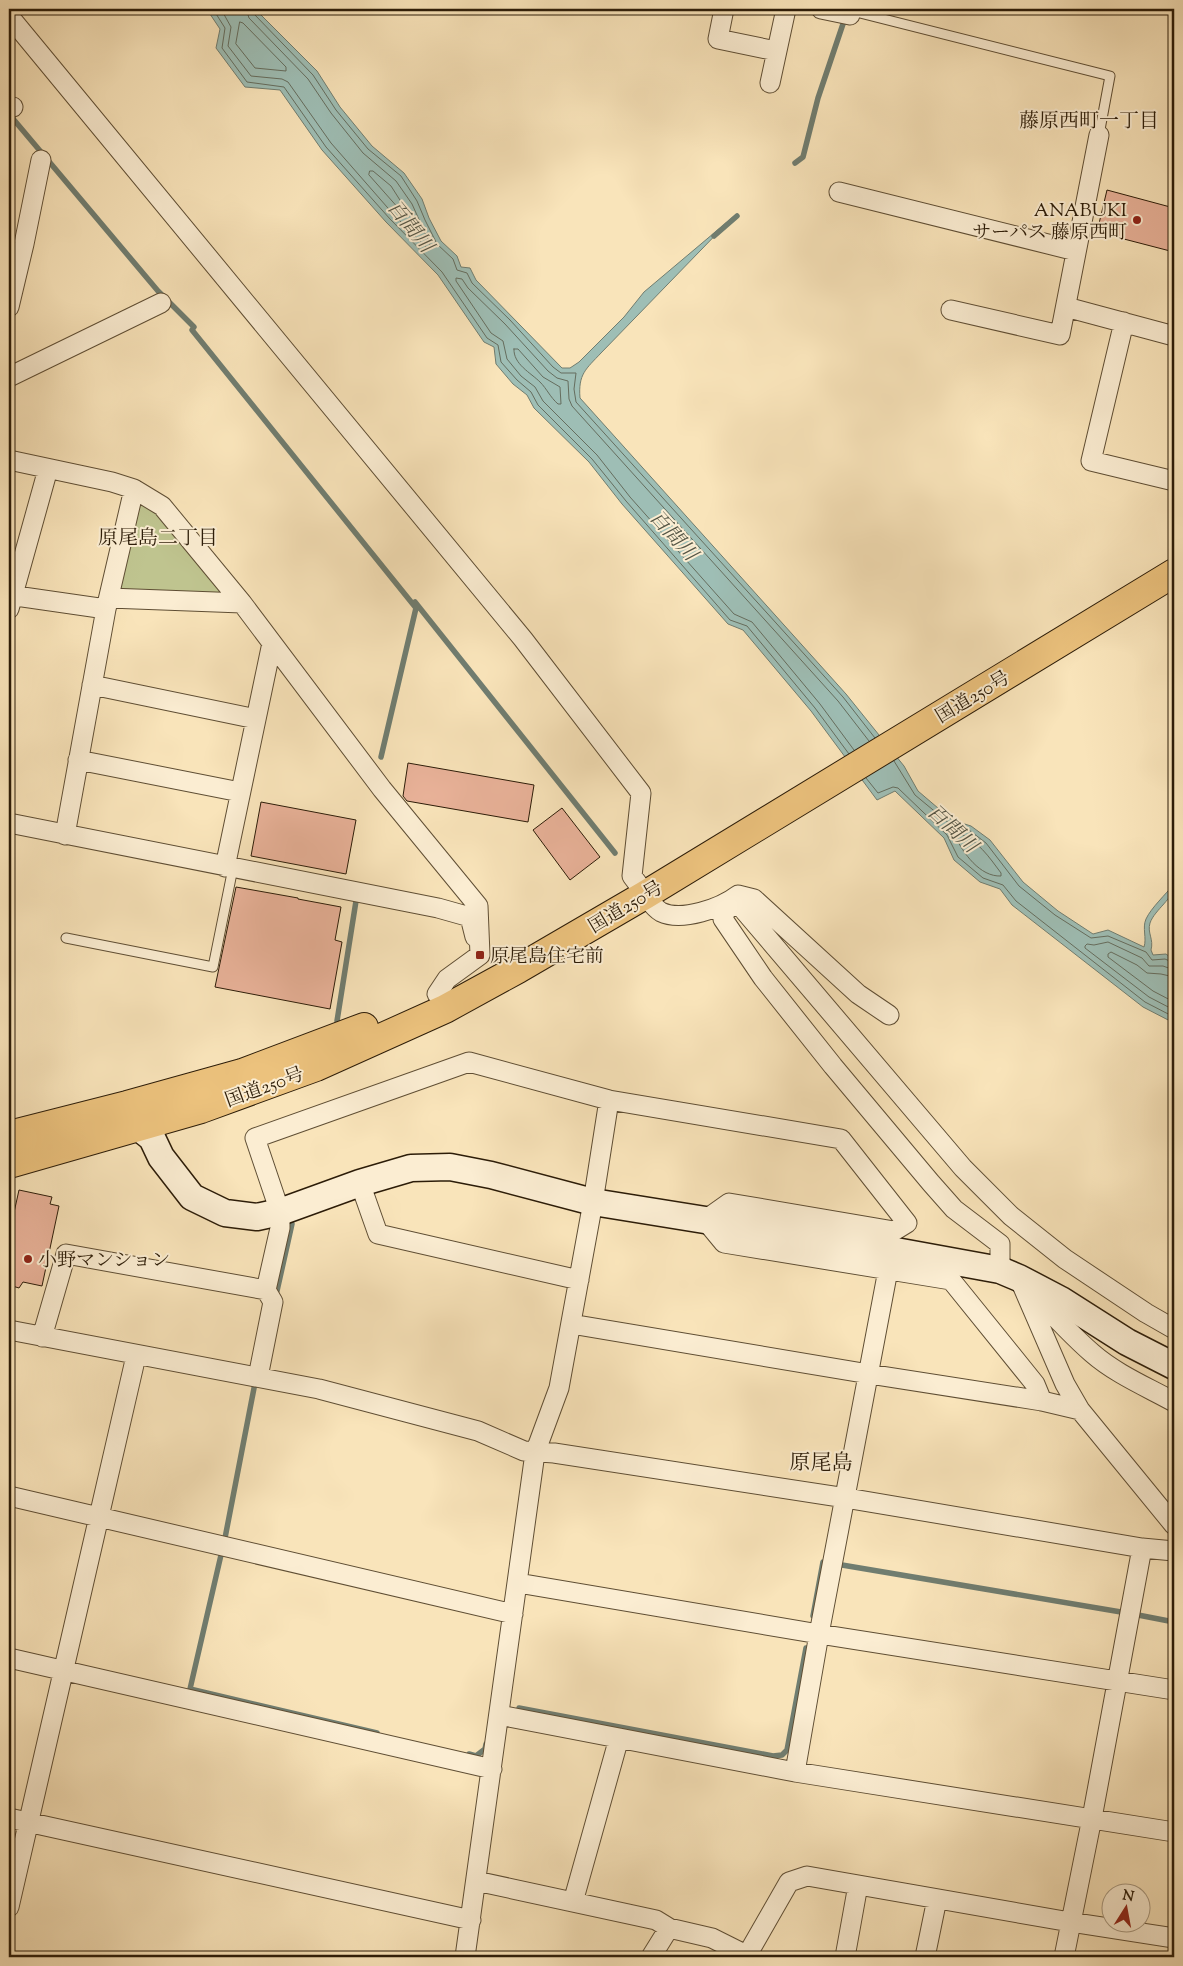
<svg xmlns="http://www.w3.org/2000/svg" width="1183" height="1966" font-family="'Sorts Mill Goudy','Noto Serif JP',serif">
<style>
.green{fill:#bfc48f;stroke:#76704c}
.water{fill:#9ebeb5;stroke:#707d70}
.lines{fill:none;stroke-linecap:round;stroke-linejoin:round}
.shore{stroke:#656d5e;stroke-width:1}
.stream{stroke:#707d70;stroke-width:5.5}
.building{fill:#e9b299;stroke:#2c1c08}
.lane-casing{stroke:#5f4e34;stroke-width:11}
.street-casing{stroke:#5f4e34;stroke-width:21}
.secondary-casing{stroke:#2c1c08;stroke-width:29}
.highway-casing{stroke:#2c1c08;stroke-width:30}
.lane{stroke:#fbedd2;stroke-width:9}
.street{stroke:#fbedd2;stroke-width:19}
.secondary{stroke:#fbedd2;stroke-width:26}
.highway{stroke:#ecc27d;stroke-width:28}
.poi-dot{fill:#8f2418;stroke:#fbedd2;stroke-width:2}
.labels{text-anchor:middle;stroke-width:4;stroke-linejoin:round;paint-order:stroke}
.poi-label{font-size:19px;fill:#2c1c08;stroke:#fbedd2;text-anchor:start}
.street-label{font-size:19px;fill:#2c1c08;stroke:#fbedd2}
.neighbourhood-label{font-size:20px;fill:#2c1c08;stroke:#fbedd2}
.water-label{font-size:20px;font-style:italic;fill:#545545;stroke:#fbedd2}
.quarter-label{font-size:21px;fill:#2c1c08;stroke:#fbedd2}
</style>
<rect width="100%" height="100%" fill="#f9e4ba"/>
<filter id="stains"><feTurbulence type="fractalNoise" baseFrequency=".004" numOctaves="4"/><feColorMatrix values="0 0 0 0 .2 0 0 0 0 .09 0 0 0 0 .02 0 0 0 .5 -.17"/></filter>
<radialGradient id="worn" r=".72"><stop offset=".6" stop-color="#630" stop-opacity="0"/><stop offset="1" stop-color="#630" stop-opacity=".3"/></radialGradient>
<path class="green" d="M 137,498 L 155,511 L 221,590 L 215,597 L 126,593 L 118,586 Z"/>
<path class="water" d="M 200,9 L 255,9 L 317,71 L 340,107 L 372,146 L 404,173 L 422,199 L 429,218 L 441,241 L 457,256 L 461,267 L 470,268 L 476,280 L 562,368 L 570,368 L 579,362 L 624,317 L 644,292 L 733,217 L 601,353 C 586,369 578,374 580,398 L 846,694 L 904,766 L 918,791 L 952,820 L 971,826 L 990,840 L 1023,882 L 1058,911 L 1093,934 L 1108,930 L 1144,947 C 1147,938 1142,928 1146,919 C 1151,908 1166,894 1174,884 C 1174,899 1155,909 1150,923 C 1147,933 1154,939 1151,950 L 1153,955 L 1166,954 L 1174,960 L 1174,1023 L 1143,1007 L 1012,905 L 1000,889 L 980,882 L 954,860 L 944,838 L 895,791 L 877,800 L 811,711 L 743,630 L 728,624 L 622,504 L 589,462 L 534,408 L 527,395 L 513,384 L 496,364 L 494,347 L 484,342 L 438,275 L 386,222 L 322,150 L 280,90 L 245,87 L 216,48 L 220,29 L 208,11 Z"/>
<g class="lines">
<path class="shore" d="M 213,9 L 225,28 L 222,48 L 247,82 L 284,87 L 326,147 L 390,219 L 442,272 L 487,338 L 498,345 L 501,362 L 517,380 L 531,392 L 538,405 L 592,459 L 626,501 L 730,620 L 747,626 L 815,708 L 849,754
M 221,9 L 231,27 L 228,46 L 251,76 L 282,79 L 288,82 L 331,143 L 394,215 L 426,247 L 429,247 L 430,244 L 412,204 L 396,181 L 363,153 L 331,113 L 308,79 L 249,18 L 246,9
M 252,9 L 254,14 L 313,75 L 336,110 L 368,149 L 401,176 L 417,201 L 425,220 L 437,244 L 453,259 L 457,270 L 467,273 L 472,283 L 510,320 L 553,367 L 561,373 L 576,373 L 574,389 L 576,402 L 843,697 L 875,738
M 240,22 L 243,23 L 286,67 L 286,71 L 255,68 L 236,44 Z
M 370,171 L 373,171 L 391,186 L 405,208 L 405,211 L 400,210 L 369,175 Z
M 514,349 L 518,349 L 543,377 L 560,387 L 561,404 L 558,404 C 550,397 547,389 540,382 C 531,373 513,364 514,349 Z
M 854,750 L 820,704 L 752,622 L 734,614 L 630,497 L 597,455 L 543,401 L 535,387 L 521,376 L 507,359 L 503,341 L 491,333 L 456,281 L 456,278 L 462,279 L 468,288 L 505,324 L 548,371 L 557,378 L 568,381 L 569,399 L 572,406 L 838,701 L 869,741
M 894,761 L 915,795 L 950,824 L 969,830 L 986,843 L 1019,886 L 1055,915 L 1091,938 L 1108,936 L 1146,952 L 1152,960 L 1165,959 L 1174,963
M 866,778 L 878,793 L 893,787 L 898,788 L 947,835 L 958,857 L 983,878 L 1003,885 L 1016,901 L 1145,1002 L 1174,1017
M 958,833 C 978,840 989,857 1001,873 L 1001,876 C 980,877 963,853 955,836 Z
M 1174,970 L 1163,966 L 1149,966 L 1142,958 L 1108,942 L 1094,945 L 1087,944 L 1085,946 L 1085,948 L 1149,997 L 1174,1010
M 1174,977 L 1161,974 L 1147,973 L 1137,965 L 1111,952 L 1108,954 L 1108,957 L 1153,991 L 1174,1002"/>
<path class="stream" d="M 9,114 L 158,291 L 194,327 L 192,330 L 416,608 L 381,757
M 795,163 L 803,157 L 818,98 L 845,18
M 714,236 L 737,216
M 415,602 L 615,853
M 337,1021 L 356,901
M 277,1291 L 292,1224
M 225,1538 L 255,1383
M 221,1555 L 190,1689 L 377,1733
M 842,1565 L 1121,1612
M 1138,1615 L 1174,1622
M 813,1616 L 823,1562 L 825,1562
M 519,1708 L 773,1756 L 782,1755 L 787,1750 L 806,1648
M 469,1754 L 476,1756 L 485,1749 L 486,1744"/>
</g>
<path class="building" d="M 1107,190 L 1174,208 L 1174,252 L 1097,232 Z
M 408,763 L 534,785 L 528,822 L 407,801 L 403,796 Z
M 261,802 L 356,820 L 346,874 L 251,856 Z
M 562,808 L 600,857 L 570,880 L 533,830 Z
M 236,887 L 298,898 L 298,899 L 341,907 L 335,940 L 342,942 L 330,1009 L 215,987 Z
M 19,1190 L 52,1197 L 50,1204 L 59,1206 L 42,1286 L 23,1282 L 19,1288 L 9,1285 L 9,1235 Z"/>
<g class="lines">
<defs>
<path id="lane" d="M 852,11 L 1110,76 L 1099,135
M 66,938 L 213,967 L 233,868"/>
<path id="street" d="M 724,9 L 718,39 L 776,51
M 821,9 L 850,15
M 9,16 L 523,639 L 641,793 L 632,876 L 638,884
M 770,83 L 786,9
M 9,108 L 13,107
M 839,192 L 1076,251
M 9,307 L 24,244 L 41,160
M 1066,307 L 1174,336
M 951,310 L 1060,335 L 1099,135
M 1124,322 L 1091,461 L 1174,481
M 9,377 L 161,303
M 9,460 L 112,482 L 134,489 L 162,506 L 242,603 L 382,789 L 478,906 L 480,955
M 9,595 L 106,609
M 109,598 L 242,603
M 9,609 L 48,469
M 92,685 L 256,719
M 78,760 L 240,792
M 9,823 L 438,908 L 470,917 L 475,937
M 65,835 L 106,609 L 134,489
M 225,867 L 272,643
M 645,895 C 649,900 654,908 661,912 C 682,922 721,908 738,895 L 754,899 L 858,994 L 889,1015
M 728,903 L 742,908 L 963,1168 L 1011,1216 L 1065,1259 L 1146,1313 L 1174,1329
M 728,903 L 723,919 L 763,978 L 833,1066 L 931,1183 L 954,1209 L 1000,1244 L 1000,1270
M 437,994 L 447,979 L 480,955
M 360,1183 L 378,1234 L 579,1280
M 1019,1278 L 1065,1384 L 1080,1410 L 1174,1525
M 1030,1290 C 1050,1312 1070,1334 1092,1353 C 1116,1374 1147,1387 1174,1402
M 571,1324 L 869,1374 L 1042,1401 L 1080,1410
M 9,1330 L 319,1389 L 478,1431 L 524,1451 L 554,1453 L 846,1498 L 1142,1548 L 1174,1551
M 42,1337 L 66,1254 L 266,1290 L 280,1228 L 280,1212 L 255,1138 L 469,1062 L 609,1100 L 841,1139 L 907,1223 L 894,1231 L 729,1203 L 705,1220 L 724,1243 L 951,1280 L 1035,1384 L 1042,1401
M 258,1377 L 273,1302 L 266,1290
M 9,1496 L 513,1614
M 518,1583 L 819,1634 L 1174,1690
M 9,1658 L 492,1769
M 499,1715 L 795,1772 L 1174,1832
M 795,1772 L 819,1634 L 888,1270
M 9,1818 L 471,1920
M 476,1881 L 656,1920 L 669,1928 L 712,1938 L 746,1955
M 573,1902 L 619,1738
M 9,1907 L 136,1356
M 465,1957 L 535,1453 L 559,1388 L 593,1202 L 609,1100
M 651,1957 L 669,1928
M 746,1957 L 789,1882 L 807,1876 L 1070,1922 L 1174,1938
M 845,1957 L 858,1885
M 925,1957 L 937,1899
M 1064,1957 L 1092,1818 L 1142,1548"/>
<path id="secondary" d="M 137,1126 L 152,1138 L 161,1157 L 192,1197 L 225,1213 L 257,1217 L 280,1212 L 360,1183 L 411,1168 L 450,1167 L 491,1175 L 593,1202 L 885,1249 L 1000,1270 L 1019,1278 L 1061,1300 L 1127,1342 L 1174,1366"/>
<path id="highway" d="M 9,1135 L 127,1105 L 242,1073 L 364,1027
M 9,1164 L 201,1109 L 316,1067 L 445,1009 L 518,969 L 645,895 L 1174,573"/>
</defs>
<use href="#lane" class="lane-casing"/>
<use href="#street" class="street-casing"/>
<use href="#secondary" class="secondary-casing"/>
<use href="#highway" class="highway-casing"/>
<use href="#lane" class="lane"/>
<use href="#street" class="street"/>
<use href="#secondary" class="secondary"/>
<use href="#highway" class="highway"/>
</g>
<g class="poi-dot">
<circle cx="1137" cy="220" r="5"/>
<rect x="475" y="950" width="10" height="10" rx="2.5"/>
<circle cx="28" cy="1259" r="5"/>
</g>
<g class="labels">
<g class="poi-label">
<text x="1127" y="216" text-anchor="end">ANABUKI<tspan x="1127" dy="22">サーパス 藤原西町</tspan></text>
<text x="490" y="962">原尾島住宅前</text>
<text x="38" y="1266">小野マンション</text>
</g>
<g class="street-label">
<text transform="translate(972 696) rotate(-31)" y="7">国道250号</text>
<text transform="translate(625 906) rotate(-31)" y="7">国道250号</text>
<text transform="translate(264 1086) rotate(-20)" y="7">国道250号</text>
</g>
<g class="neighbourhood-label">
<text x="1089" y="127">藤原西町一丁目</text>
<text x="158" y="544">原尾島二丁目</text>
</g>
<g class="water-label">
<text transform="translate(411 226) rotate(51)" y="7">百間川</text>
<text transform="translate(674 535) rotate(48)" y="7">百間川</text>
<text transform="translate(953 828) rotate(43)" y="7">百間川</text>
</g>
<g class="quarter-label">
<text x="821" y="1469">原尾島</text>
</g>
</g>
<rect width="1183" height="1966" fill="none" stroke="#f9e4ba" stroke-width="30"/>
<rect x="10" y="10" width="1163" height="1946" fill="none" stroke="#2c1c08" stroke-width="2.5"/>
<rect x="15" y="15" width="1153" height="1936" fill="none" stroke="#2c1c08"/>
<g transform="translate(1126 1908) rotate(11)"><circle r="24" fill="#fbedd2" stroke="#a89981"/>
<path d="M0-4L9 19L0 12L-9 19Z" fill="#8f2418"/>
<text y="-8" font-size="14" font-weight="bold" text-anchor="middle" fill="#2c1c08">N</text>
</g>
<rect width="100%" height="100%" filter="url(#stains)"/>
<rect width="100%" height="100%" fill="url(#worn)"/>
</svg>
